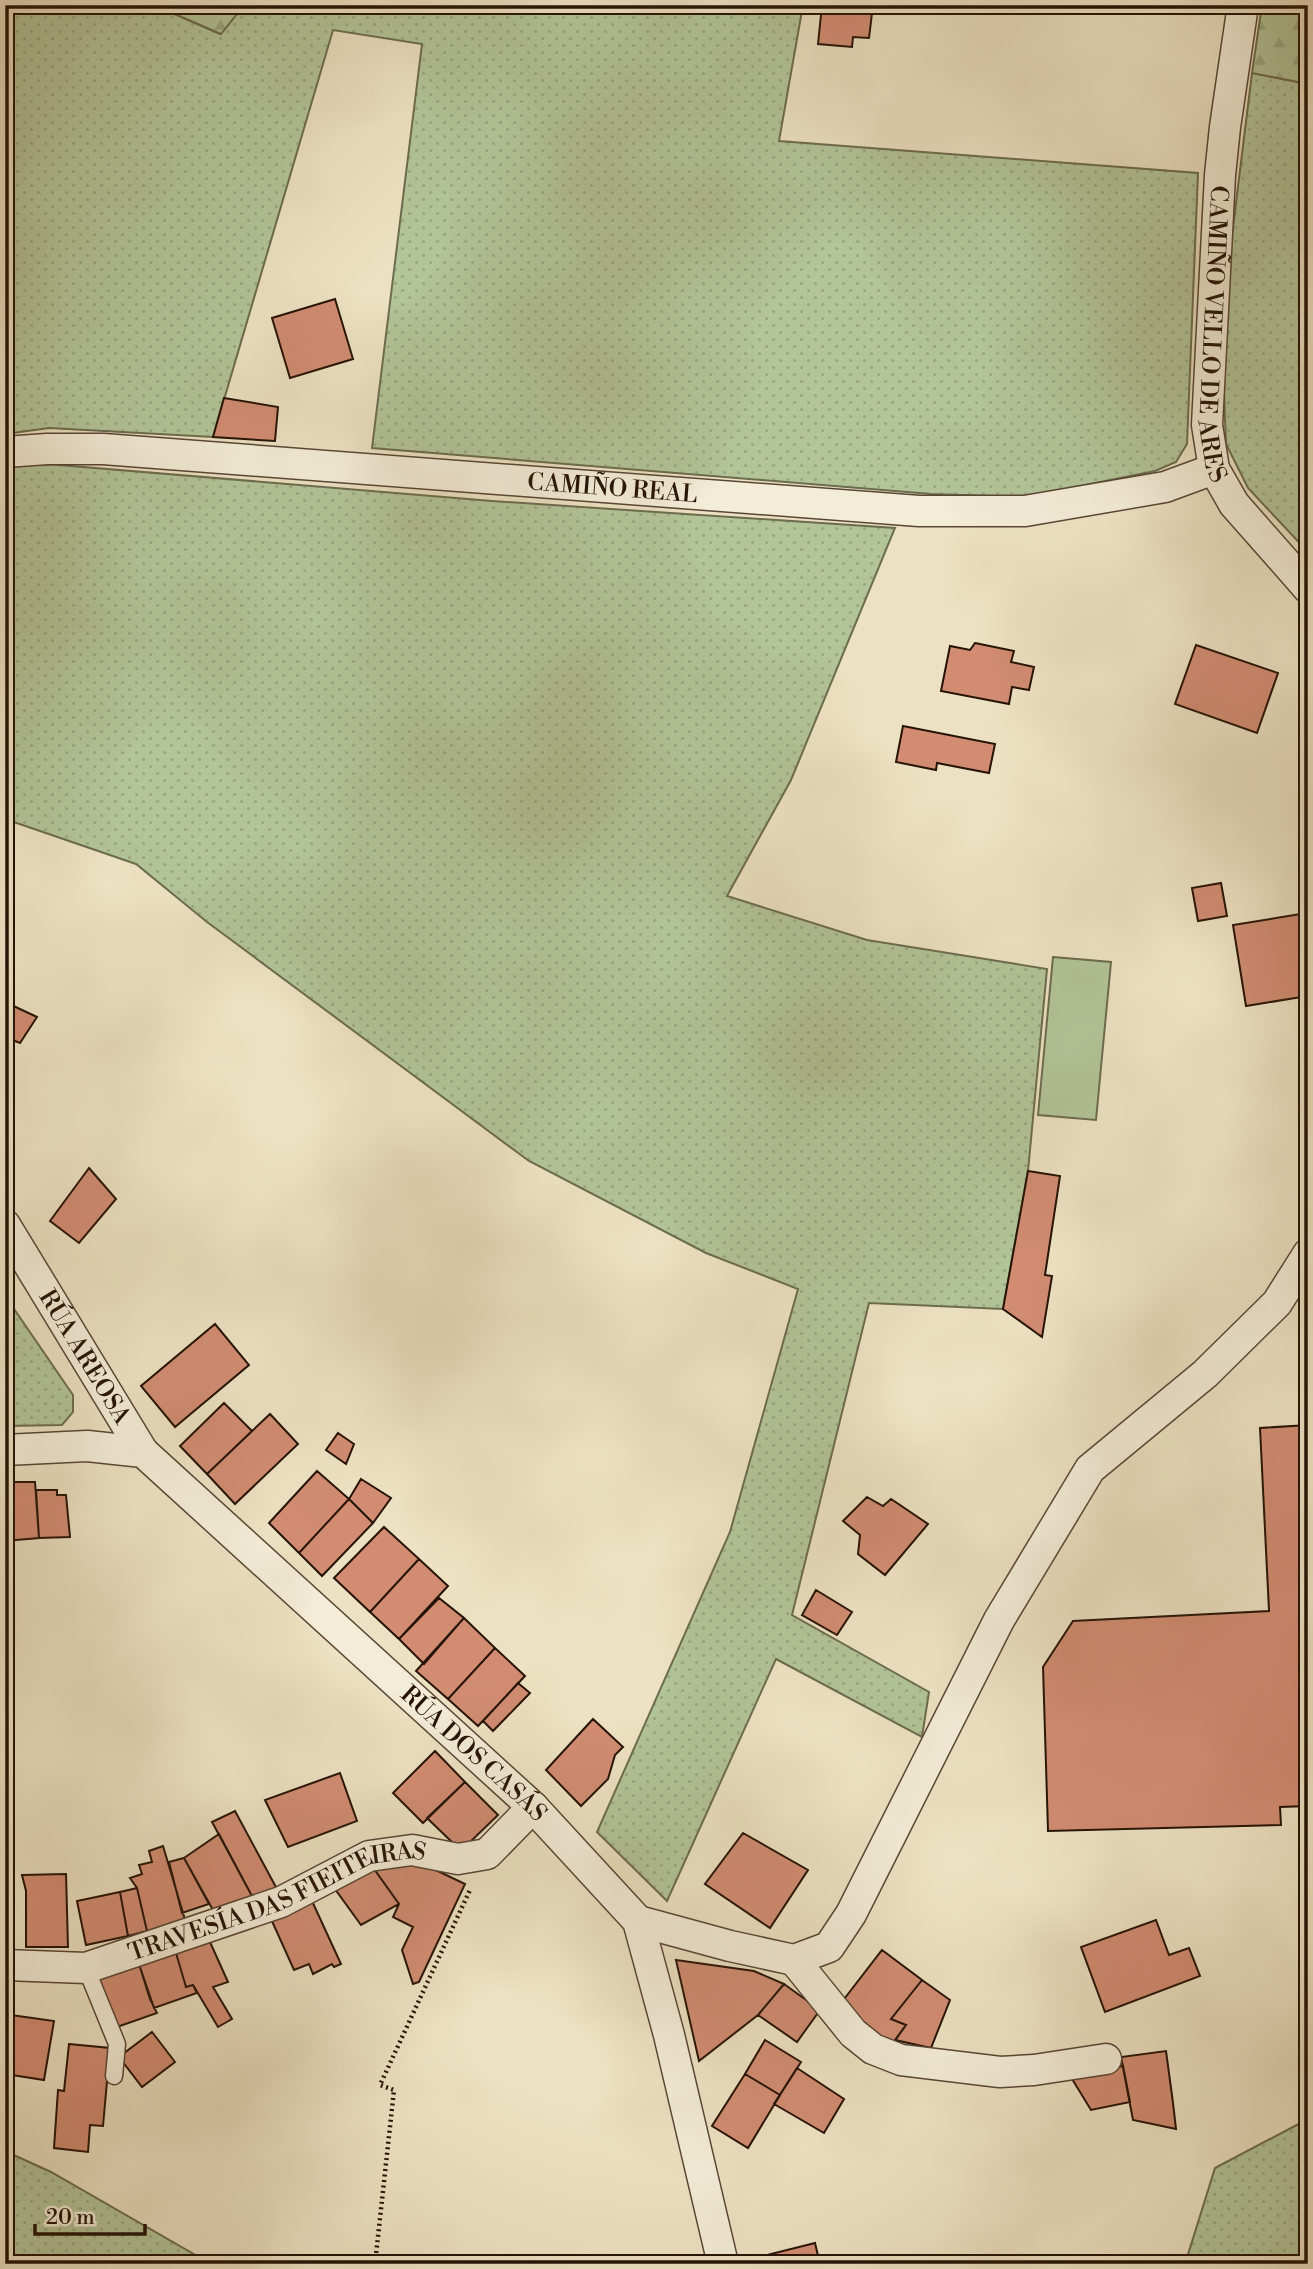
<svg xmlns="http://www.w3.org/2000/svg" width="1313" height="2269" font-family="'Libre Bodoni',serif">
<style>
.grass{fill:url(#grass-dots);stroke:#6c6c4f;stroke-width:2}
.forest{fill:url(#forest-firs);stroke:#6c6c4f;stroke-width:2}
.pitch{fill:#b2c498;stroke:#6c6c4f;stroke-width:2}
.building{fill:#d18c72;stroke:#261306;stroke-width:2}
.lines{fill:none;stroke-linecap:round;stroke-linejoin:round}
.lane-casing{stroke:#584635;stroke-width:19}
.street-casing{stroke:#584635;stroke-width:33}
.path{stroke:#261306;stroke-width:4.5;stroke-dasharray:2 3.5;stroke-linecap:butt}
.lane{stroke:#f3ecd7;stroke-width:16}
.street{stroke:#f3ecd7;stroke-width:30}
.labels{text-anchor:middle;stroke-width:5;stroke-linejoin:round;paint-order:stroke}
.street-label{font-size:24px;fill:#261306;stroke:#f3ecd7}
</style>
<defs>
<pattern id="grass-dots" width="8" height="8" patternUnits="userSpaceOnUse" patternTransform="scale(1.75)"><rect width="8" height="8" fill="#b2c498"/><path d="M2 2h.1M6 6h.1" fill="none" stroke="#99a882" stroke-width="1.8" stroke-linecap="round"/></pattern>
<pattern id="forest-firs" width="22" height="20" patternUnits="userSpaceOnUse" patternTransform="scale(1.75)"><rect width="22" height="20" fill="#b2c498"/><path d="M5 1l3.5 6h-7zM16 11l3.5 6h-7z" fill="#99a882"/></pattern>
</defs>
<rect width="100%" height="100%" fill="#ece1c2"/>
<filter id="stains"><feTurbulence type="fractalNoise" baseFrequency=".00286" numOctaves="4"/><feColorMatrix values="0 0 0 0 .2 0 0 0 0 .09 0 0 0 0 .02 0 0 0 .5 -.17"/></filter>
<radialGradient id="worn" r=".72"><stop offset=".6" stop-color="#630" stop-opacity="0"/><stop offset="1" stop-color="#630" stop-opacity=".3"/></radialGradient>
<path class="grass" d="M 5,5 L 154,5 L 220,34 L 244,5 L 803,5 L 779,141 L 1198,173 L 1187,444 L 1176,462 L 1155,471 L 1026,497 L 931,494 L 372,448 L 422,44 L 333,30 L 213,437 L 49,428 L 5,434 Z
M 1252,73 L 1308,84 L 1308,552 L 1248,488 L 1226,444 L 1224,393 L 1228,268 Z
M 35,463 L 492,501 L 895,528 L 791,780 L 727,896 L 867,940 L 1047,969 L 1028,1171 L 1003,1309 L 869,1303 L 792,1615 L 929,1692 L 922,1737 L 776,1659 L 667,1901 L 597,1832 L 730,1532 L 798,1289 L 706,1253 L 529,1161 L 207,922 L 136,864 L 5,819 L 5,467 Z
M 5,1285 L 10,1303 L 73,1395 L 73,1412 L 62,1425 L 5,1426 Z
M 1308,2119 L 1308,2264 L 1185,2264 L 1215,2168 Z
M 5,2151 L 51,2172 L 211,2264 L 5,2264 Z"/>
<path class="forest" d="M 154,5 L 244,5 L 221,34 Z
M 1262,5 L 1308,5 L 1308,84 L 1252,73 Z"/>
<path class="pitch" d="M 1053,957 L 1111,962 L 1096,1120 L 1038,1115 Z"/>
<path class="building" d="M 822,5 L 873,5 L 869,38 L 853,37 L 852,47 L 818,44 Z
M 335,299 L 353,359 L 290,378 L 272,318 Z
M 224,398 L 278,407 L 275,441 L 213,437 Z
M 975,643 L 1014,651 L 1011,662 L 1034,667 L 1029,690 L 1012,687 L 1009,704 L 941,691 L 950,646 L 970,650 Z
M 1196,645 L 1278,673 L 1257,733 L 1175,704 Z
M 903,726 L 995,744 L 989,773 L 937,763 L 936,770 L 896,762 Z
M 1221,883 L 1227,916 L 1198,921 L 1192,888 Z
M 1307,913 L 1308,996 L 1246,1006 L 1233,925 Z
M 5,1002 L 37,1017 L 20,1043 L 5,1037 Z
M 89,1168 L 116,1199 L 79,1243 L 50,1221 Z
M 1028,1171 L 1060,1176 L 1045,1275 L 1052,1276 L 1042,1337 L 1003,1309 Z
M 215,1324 L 249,1365 L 175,1427 L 141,1386 Z
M 224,1403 L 252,1431 L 207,1474 L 180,1446 Z
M 270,1414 L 298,1444 L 235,1504 L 207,1474 Z
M 1308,1425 L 1308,1806 L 1280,1807 L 1281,1825 L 1048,1831 L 1043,1667 L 1073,1621 L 1269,1611 L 1260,1428 Z
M 338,1433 L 354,1444 L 346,1464 L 326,1450 Z
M 317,1471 L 349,1499 L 299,1553 L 269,1523 Z
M 361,1479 L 391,1498 L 373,1523 L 349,1499 Z
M 5,1482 L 35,1482 L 39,1538 L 5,1541 Z
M 36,1490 L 57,1490 L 57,1495 L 66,1495 L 70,1537 L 39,1538 Z
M 867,1497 L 883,1506 L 891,1499 L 928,1524 L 885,1575 L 858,1554 L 860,1535 L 843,1521 Z
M 349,1499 L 373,1523 L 322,1576 L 299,1553 Z
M 384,1527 L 419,1559 L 370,1612 L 334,1578 Z
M 419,1559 L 448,1586 L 399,1639 L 370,1612 Z
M 816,1590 L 852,1612 L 837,1635 L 802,1615 Z
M 439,1598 L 464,1618 L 424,1664 L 399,1639 Z
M 464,1618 L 495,1648 L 448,1699 L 416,1671 Z
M 495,1648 L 525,1676 L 478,1726 L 448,1699 Z
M 518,1683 L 530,1693 L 493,1731 L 483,1721 Z
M 593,1719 L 623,1747 L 615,1755 L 608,1779 L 581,1806 L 546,1770 Z
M 435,1751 L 465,1782 L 423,1823 L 393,1793 Z
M 340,1773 L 357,1821 L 288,1847 L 265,1800 Z
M 465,1782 L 498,1815 L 465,1847 L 454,1844 L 427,1818 Z
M 235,1811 L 277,1889 L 253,1898 L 212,1822 Z
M 743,1833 L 808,1870 L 770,1928 L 705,1884 Z
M 219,1834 L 253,1898 L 213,1910 L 184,1858 Z
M 163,1846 L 186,1923 L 147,1931 L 137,1888 L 130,1878 L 142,1874 L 139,1865 L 152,1862 L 149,1851 Z
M 184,1858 L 209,1904 L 182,1913 L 169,1862 Z
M 419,1862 L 465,1884 L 419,1982 L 413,1984 L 402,1950 L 413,1927 L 393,1917 L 399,1904 L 372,1866 Z
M 372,1866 L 399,1904 L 361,1925 L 335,1889 Z
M 66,1874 L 68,1947 L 26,1947 L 26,1891 L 22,1875 Z
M 137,1888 L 147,1931 L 128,1936 L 120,1892 Z
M 120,1892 L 128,1936 L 86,1945 L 77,1901 Z
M 312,1901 L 341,1964 L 334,1967 L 332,1964 L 313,1974 L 309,1964 L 294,1970 L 271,1919 Z
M 1156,1920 L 1169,1955 L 1189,1948 L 1200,1976 L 1105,2012 L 1081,1947 Z
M 210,1942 L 228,1982 L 213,1987 L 232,2019 L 218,2027 L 193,1985 L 186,1987 L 176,1953 Z
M 882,1950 L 922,1980 L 891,2019 L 906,2025 L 891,2046 L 838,2007 Z
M 176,1953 L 186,1987 L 193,1985 L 197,1993 L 154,2008 L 139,1964 Z
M 676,1960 L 754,1971 L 784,1984 L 758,2015 L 699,2061 Z
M 139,1964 L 150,1999 L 157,2013 L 117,2027 L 98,1977 Z
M 922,1980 L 950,2000 L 931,2048 L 895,2040 L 906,2025 L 891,2019 Z
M 784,1984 L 820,2010 L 797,2042 L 758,2015 Z
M 11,2015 L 54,2021 L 44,2080 L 5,2074 L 5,2054 Z
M 152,2032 L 175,2062 L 142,2087 L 119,2057 Z
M 765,2040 L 801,2062 L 780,2095 L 745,2074 Z
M 69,2044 L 110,2048 L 103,2126 L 90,2125 L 88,2152 L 54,2148 L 58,2090 L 64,2091 Z
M 1166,2051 L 1173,2103 L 1176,2129 L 1133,2120 L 1121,2057 Z
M 1123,2066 L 1130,2102 L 1091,2110 L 1069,2074 Z
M 797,2068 L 844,2099 L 824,2133 L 774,2104 Z
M 745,2074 L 780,2095 L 748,2148 L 712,2126 Z
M 815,2243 L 820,2264 L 752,2264 L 751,2259 Z"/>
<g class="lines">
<defs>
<path id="lane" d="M 86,1968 L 117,2044 L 114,2076"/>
<g id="street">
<path id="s1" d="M 1243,5 L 1225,127 L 1220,175 L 1207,425 L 1214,469 L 1234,504 L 1308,588"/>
<path id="s2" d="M 5,452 L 47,449 L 103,449 L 919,511 L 1025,511 L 1165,487 L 1214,469"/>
<path id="s3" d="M 5,1225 L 143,1452"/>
<path id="s4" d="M 5,1450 L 87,1446 L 143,1452 L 533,1807 L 638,1921 L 669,2035 L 723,2264"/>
<path d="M 638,1921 L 730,1946 L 794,1960 L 829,1947 L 851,1914 L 999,1620 L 1090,1469 L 1205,1374 L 1277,1303 L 1308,1254"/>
<path d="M 794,1960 L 853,2033 L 873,2049 L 901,2060 L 1000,2072 L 1034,2070 L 1106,2059"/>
<path id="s5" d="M 5,1965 L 86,1968 L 281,1902 L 369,1856 L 412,1850 L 458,1859 L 487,1854 L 533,1807"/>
</g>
</defs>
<use href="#lane" class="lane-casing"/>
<use href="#street" class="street-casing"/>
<path class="path" d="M 375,2264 L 394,2090 L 380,2085 L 470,1890"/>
<use href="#lane" class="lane"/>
<use href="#street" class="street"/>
</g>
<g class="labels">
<g class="street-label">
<text dy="8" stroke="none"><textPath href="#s1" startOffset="331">CAMIÑO VELLO DE ARES</textPath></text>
<text dy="8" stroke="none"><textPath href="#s2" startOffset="609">CAMIÑO REAL</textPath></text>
<text dy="8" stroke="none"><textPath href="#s3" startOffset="154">RÚA AREOSA</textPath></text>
<text dy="8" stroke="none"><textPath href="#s4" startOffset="586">RÚA DOS CASÁS</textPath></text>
<text dy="8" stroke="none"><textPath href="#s5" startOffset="285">TRAVESÍA DAS FIEITEIRAS</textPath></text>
</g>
</g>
<rect width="1313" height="2269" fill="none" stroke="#ece1c2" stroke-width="28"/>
<rect x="7" y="7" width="1299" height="2255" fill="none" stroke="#261306" stroke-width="3.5"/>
<rect x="14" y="14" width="1285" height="2241" fill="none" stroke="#261306" stroke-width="2"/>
<path d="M35 2224v10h110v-10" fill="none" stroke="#261306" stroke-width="3.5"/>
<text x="46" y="2224" font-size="21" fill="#261306" stroke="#f3ecd7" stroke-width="5" paint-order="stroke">20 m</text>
<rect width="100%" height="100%" filter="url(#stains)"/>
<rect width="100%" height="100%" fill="url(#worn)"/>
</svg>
